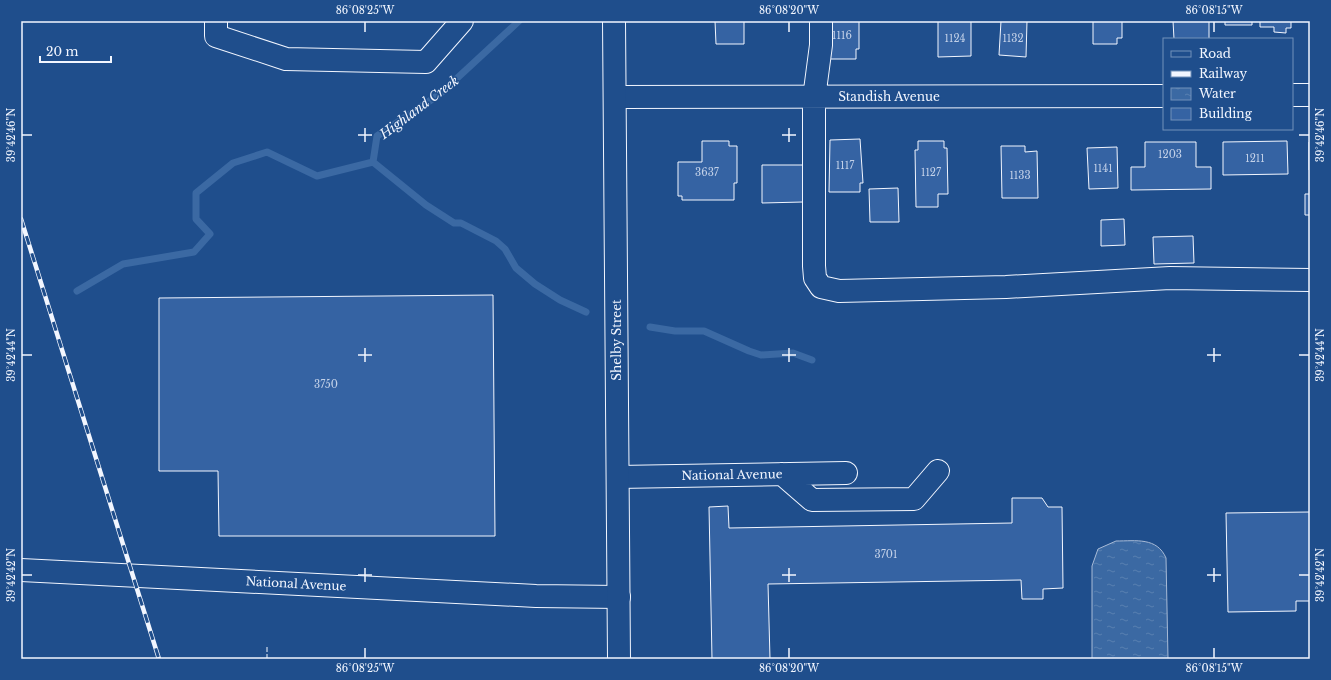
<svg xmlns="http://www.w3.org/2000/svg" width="1331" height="680" font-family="'Libre Baskerville',serif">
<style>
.water{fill:url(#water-ripples);stroke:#a8bbd7}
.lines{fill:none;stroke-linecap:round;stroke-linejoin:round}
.stream{stroke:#3b69a3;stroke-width:7}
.building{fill:#3563a3;stroke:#f2f6ff}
.minor-casing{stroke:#f2f6ff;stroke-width:24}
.major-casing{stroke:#f2f6ff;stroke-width:24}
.minor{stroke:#1f4e8c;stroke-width:22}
.major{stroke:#1f4e8c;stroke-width:22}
.rail-casing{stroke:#f2f6ff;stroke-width:4.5}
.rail{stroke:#1f4e8c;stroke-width:3;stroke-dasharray:9;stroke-linecap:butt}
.fence{stroke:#f2f6ff;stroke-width:1;stroke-dasharray:5 2;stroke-linecap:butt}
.ticks{fill:none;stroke:#f2f6ff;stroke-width:1.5}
.labels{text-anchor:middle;stroke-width:3;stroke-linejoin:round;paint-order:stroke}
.number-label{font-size:10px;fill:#c3d1e8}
.street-label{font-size:12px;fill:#f2f6ff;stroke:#1f4e8c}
.water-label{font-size:13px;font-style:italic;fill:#f2f6ff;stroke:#1f4e8c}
.neatline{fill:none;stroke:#f2f6ff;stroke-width:1.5}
.ticks-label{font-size:10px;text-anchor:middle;fill:#f2f6ff}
</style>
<defs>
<pattern id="water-ripples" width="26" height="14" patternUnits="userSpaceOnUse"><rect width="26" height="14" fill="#3b69a3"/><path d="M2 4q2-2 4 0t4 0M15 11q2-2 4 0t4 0" fill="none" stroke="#587fb1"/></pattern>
</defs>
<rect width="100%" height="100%" fill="#1f4e8c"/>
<path class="water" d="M 1116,541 C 1136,541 1157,537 1166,558 L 1168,659 L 1092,659 L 1092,566 L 1098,549 Z"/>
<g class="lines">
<path class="stream" d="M 373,162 L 426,205 L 454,223 L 461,223 L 496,241 L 505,249 L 516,268 L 535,284 L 560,300 L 586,312
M 373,162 L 377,136 L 440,94 L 519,21
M 77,291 L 123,264 L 194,252 L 210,234 L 196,219 L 196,193 L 233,163 L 267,152 L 317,176 L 373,162
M 650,327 L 675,331 L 704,331 L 749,351 L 761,355 L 793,353 L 812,360"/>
</g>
<path class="building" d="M 715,21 L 744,21 L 744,44 L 716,44 Z
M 826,21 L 859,21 L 859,49 L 856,49 L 856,59 L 829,59 Z
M 938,21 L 971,21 L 971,56 L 938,57 Z
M 1001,21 L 1027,21 L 1026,57 L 999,55 Z
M 1093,21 L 1122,21 L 1122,38 L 1117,38 L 1117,44 L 1093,44 Z
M 1173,21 L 1209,21 L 1209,39 L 1174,39 Z
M 1225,21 L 1252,21 L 1252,25 L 1225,25 Z
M 1260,21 L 1291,21 L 1291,28 L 1286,28 L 1286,33 L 1274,32 L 1274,27 L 1260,27 Z
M 860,139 L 863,183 L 860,183 L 860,192 L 829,192 L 830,140 Z
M 702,141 L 729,141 L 729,146 L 737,146 L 737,183 L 734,183 L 734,200 L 682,200 L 682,196 L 678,196 L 678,162 L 702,162 Z
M 918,141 L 944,141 L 944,148 L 947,148 L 948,194 L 938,194 L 938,207 L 916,207 L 915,150 L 918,150 Z
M 1287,141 L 1288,174 L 1223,175 L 1223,142 Z
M 1145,142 L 1196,142 L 1196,167 L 1211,167 L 1211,189 L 1131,190 L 1131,167 L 1145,167 Z
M 1309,142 L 1310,142 L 1310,170 L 1309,170 Z
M 1001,146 L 1025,146 L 1025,152 L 1037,151 L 1038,198 L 1002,198 Z
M 1117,147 L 1118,188 L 1089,189 L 1087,148 Z
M 762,165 L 803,165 L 803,202 L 762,203 Z
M 898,188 L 899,222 L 870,222 L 869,189 Z
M 1305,194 L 1310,194 L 1310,215 L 1305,215 Z
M 1124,219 L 1125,245 L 1101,246 L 1101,220 Z
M 1193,236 L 1194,263 L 1154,264 L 1153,237 Z
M 493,295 L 495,536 L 219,536 L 218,471 L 159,471 L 159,298 Z
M 1012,498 L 1042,498 L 1048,507 L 1062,507 L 1063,588 L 1043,589 L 1043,599 L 1022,599 L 1021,580 L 768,584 L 770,659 L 712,659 L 709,507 L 728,506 L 729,528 L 1012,523 Z
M 1310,512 L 1310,601 L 1296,601 L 1296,611 L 1228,612 L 1226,513 Z"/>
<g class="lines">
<defs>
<path id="minor" d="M 216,21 L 216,36 L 286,59 L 426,62 L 462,21
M 821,21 L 821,45 L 814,98 L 814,266 L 815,278 L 821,287 L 839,291 L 1006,287 L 1170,278 L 1310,280
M 1292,95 L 1310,95
M 615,97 L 1164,96
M 782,474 L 812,500 L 914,499 L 938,471
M 618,477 L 846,473
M 21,570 L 536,596 L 619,597"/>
<path id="major" d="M 614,21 L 619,659"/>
</defs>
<use href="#minor" class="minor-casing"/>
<use href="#major" class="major-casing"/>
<use href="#minor" class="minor"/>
<use href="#major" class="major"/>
<defs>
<path id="rail" d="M 21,219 L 159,659"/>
</defs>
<use href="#rail" class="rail-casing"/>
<use href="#rail" class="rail"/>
<path class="fence" d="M 267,647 L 267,659"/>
</g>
<path class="ticks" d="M 365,22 L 365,32M 789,22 L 789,32M 1214,22 L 1214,32M 365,128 L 365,142M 789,128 L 789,142M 22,135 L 32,135M 358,135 L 372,135M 782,135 L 796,135M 1299,135 L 1309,135M 365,348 L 365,362M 789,348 L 789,362M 1214,348 L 1214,362M 22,355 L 32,355M 358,355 L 372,355M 782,355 L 796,355M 1207,355 L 1221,355M 1299,355 L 1309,355M 365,568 L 365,582M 789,568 L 789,582M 1214,568 L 1214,582M 22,575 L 32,575M 358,575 L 372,575M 782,575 L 796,575M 1207,575 L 1221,575M 1299,575 L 1309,575M 365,648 L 365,658M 789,648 L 789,658M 1214,648 L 1214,658"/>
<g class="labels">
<g class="number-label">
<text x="842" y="39">1116</text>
<text x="955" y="42">1124</text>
<text x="1013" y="42">1132</text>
<text x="1170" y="158">1203</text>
<text x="1255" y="162">1211</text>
<text x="845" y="169">1117</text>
<text x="1103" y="172">1141</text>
<text x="707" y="176">3637</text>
<text x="931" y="176">1127</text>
<text x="1020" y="179">1133</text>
<text x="326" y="388">3750</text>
<text x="886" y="558">3701</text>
</g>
<g class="street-label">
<text x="889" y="101">Standish Avenue</text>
<text transform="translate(617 340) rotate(-90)" y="4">Shelby Street</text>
<text transform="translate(732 475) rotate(-1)" y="4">National Avenue</text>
<text transform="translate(296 584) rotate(3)" y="4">National Avenue</text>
</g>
<g class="water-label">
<text transform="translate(419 107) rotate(-37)" y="5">Highland Creek</text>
</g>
</g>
<rect width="1331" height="680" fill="none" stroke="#1f4e8c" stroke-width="44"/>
<rect x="1163" y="38" width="130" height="92" fill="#1f4e8c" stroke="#7391ba"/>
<rect x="1171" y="51" width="20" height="6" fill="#1f4e8c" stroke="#7391ba"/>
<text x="1199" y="58" font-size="12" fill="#f2f6ff">Road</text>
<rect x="1171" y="71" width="20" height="6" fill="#f2f6ff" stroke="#7391ba"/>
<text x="1199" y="78" font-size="12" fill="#f2f6ff">Railway</text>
<rect x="1171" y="88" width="20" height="12" fill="url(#water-ripples)" stroke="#7391ba"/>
<text x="1199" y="98" font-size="12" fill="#f2f6ff">Water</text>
<rect x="1171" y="108" width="20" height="12" fill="#3563a3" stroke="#7391ba"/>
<text x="1199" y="118" font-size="12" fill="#f2f6ff">Building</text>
<path d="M40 56v6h71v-6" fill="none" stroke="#f2f6ff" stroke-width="2"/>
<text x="46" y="56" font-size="12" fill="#f2f6ff" stroke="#1f4e8c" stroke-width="3" paint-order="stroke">20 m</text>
<rect x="22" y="22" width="1287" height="636" class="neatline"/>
<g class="ticks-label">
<text x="365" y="14">86°08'25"W</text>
<text x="789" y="14">86°08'20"W</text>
<text x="1214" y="14">86°08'15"W</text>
<text transform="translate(11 135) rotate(-90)" y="4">39°42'46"N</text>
<text transform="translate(1320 135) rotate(-90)" y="4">39°42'46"N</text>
<text transform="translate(11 355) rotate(-90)" y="4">39°42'44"N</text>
<text transform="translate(1320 355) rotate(-90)" y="4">39°42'44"N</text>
<text transform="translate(11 575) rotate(-90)" y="4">39°42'42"N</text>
<text transform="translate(1320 575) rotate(-90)" y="4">39°42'42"N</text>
<text x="365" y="672">86°08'25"W</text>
<text x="789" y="672">86°08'20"W</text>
<text x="1214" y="672">86°08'15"W</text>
</g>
</svg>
